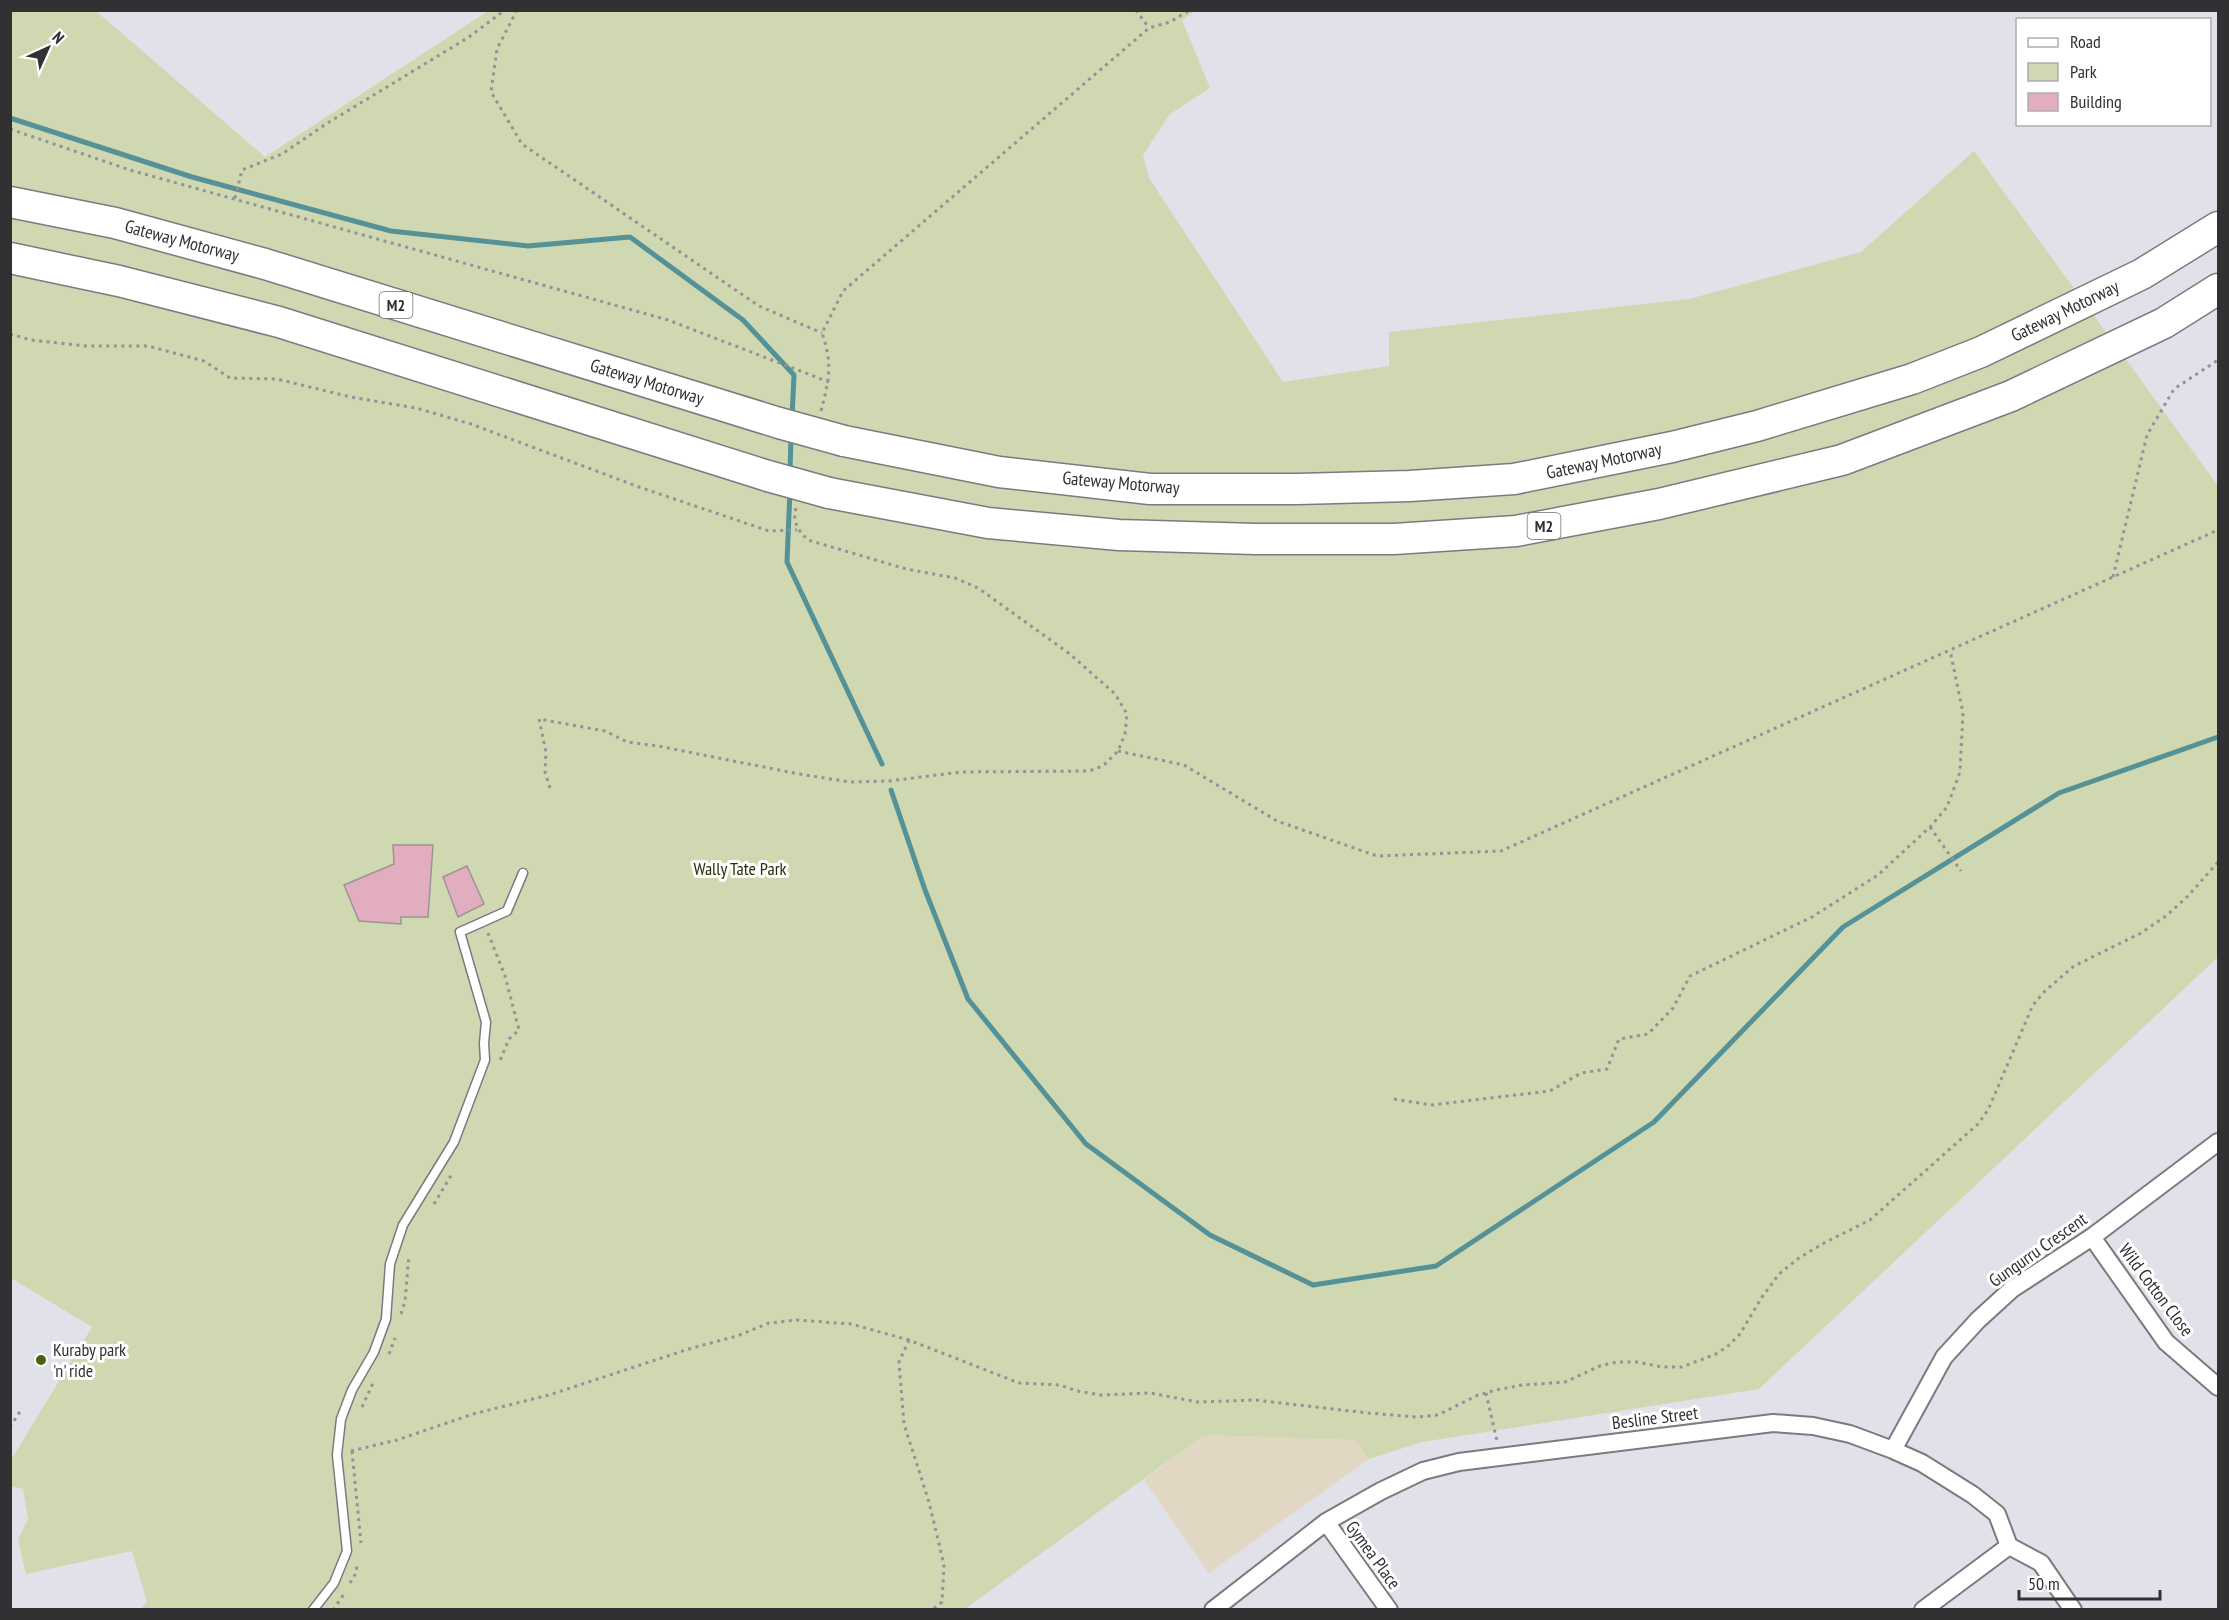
<svg xmlns="http://www.w3.org/2000/svg" width="2229" height="1620" font-family="'PT Sans Narrow',sans-serif">
<style>
.education{fill:#e1d7c2}
.green{fill:#d0d8b2}
.lines{fill:none;stroke-linecap:round;stroke-linejoin:round}
.stream{stroke:#549297;stroke-width:5}
.building{fill:#e2aebf;stroke:#9c9396;stroke-width:1.5}
.service-casing{stroke:#7a7a81;stroke-width:11}
.minor-casing{stroke:#7a7a81;stroke-width:20}
.motorway-casing{stroke:#7a7a81;stroke-width:33}
.path{stroke:#929298;stroke-width:3;stroke-dasharray:3 4.5;stroke-linecap:butt}
.service{stroke:#fff;stroke-width:8}
.minor{stroke:#fff;stroke-width:16}
.motorway{stroke:#fff;stroke-width:30}
.motorway-bridge-casing{stroke:#7a7a81;stroke-width:33;stroke-linecap:butt}
.motorway-bridge{stroke:#fff;stroke-width:30}
.poi-dot{fill:#466110;stroke:#fff;stroke-width:2}
.labels{text-anchor:middle;stroke-width:6;stroke-linejoin:round;paint-order:stroke}
.shield{fill:#fff;stroke:#6f6f71;stroke-width:1.5}
.shield-label{font-size:16px;font-weight:bold;fill:#313134}
.street-label{font-size:18px;fill:#313134;stroke:#fff}
.park-label{font-size:18px;fill:#292f09;stroke:#fff}
.poi-label{font-size:18px;fill:#313134;stroke:#fff;text-anchor:start}
</style>
<rect width="100%" height="100%" fill="#e1e1e9"/>
<path class="education" d="M 1204,1435 L 1355,1440 L 1369,1459 L 1209,1573 L 1144,1480 Z"/>
<path class="green" d="M 11,11 L 96,11 L 265,157 L 488,11 L 1195,11 L 1182,20 L 1210,88 L 1170,114 L 1143,155 L 1149,178 L 1283,382 L 1389,366 L 1389,332 L 1689,299 L 1861,252 L 1974,151 L 2218,486 L 2218,957 L 1759,1389 L 1422,1442 L 1369,1459 L 1355,1440 L 1204,1435 L 965,1609 L 141,1609 L 147,1602 L 132,1551 L 26,1574 L 18,1540 L 28,1519 L 23,1489 L 11,1486 L 11,1460 L 92,1327 L 11,1278 Z"/>
<g class="lines">
<path class="stream" d="M 10,118 L 192,177 L 391,231 L 528,246 L 630,237 L 743,320 L 794,375 L 792,418
M 790,472 L 791,436
M 790,490 L 787,562 L 882,764
M 891,790 L 925,890 L 968,999 L 1086,1144 L 1210,1235 L 1313,1285 L 1436,1266 L 1654,1122 L 1843,927 L 2059,793 L 2218,737"/>
</g>
<path class="building" d="M 393,845 L 433,845 L 428,917 L 401,917 L 401,924 L 359,921 L 344,885 L 394,864 Z
M 467,866 L 484,904 L 458,917 L 443,877 Z"/>
<g class="lines">
<defs>
<path id="service" d="M 313,1610 L 334,1583 L 347,1551 L 337,1455 L 341,1419 L 352,1390 L 374,1352 L 386,1319 L 390,1264 L 403,1225 L 454,1142 L 485,1060 L 484,1043 L 486,1022 L 460,932 L 507,911 L 523,873"/>
<path id="minor" d="M 2092,1237 L 2166,1342 L 2218,1387
M 1893,1450 L 1944,1357 L 1978,1320 L 2012,1289 L 2092,1237 L 2218,1142
M 1326,1522 L 1389,1610
M 1213,1610 L 1326,1522 L 1381,1491 L 1423,1471 L 1459,1462 L 1773,1423 L 1813,1426 L 1850,1434 L 1893,1450 L 1922,1463 L 1973,1495 L 1997,1514 L 2009,1546 L 2041,1563 L 2073,1610
M 1923,1610 L 2009,1546"/>
<path id="motorway" d="M 10,202 L 115,223 L 265,264 L 779,423
M 10,258 L 119,281 L 279,322 L 768,476
M 844,441 L 999,472 L 1150,489 L 1298,489 L 1410,486 L 1514,479 L 1672,447 L 1757,426 L 1912,379 L 1981,352 L 2142,274 L 2218,227
M 829,493 L 988,523 L 1119,535 L 1255,539 L 1394,539 L 1516,531 L 1659,504 L 1842,460 L 2011,396 L 2164,323 L 2218,289"/>
</defs>
<use href="#service" class="service-casing"/>
<use href="#minor" class="minor-casing"/>
<use href="#motorway" class="motorway-casing"/>
<path class="path" d="M 517,10 L 497,49 L 491,92 L 522,144 L 759,306 L 822,333
M 1136,10 L 1149,28
M 10,129 L 130,170 L 668,320 L 829,382
M 235,198 L 242,170 L 282,154 L 326,124 L 469,37 L 505,10
M 10,334 L 31,340 L 86,346 L 148,346 L 204,361 L 230,378 L 277,379 L 351,397 L 416,408 L 471,424 L 639,487 L 769,531 L 797,530
M 821,411 C 829,380 833,364 822,333 L 843,291 L 1149,28 L 1170,22 L 1190,10
M 2113,577 L 2147,435 L 2174,389 L 2218,360
M 1118,751 L 1184,765 L 1277,821 L 1377,856 L 1501,851 L 2218,530
M 550,788 L 545,772 L 546,752 L 539,719 L 605,731 L 627,742 L 658,746 L 799,774 L 850,782 L 889,781 L 961,772 L 1089,771 L 1103,766 L 1118,751 L 1125,734 L 1127,714 L 1115,694 L 1070,654 L 978,588 L 955,578 L 906,569 L 808,540 C 798,530 792,522 796,508
M 1930,827 L 1961,871
M 488,933 L 505,976 L 519,1030 L 509,1039 L 499,1063
M 1394,1099 L 1431,1105 L 1550,1091 L 1581,1073 L 1607,1069 L 1619,1039 L 1648,1034 L 1673,1008 L 1690,976 L 1812,917 L 1878,875 L 1930,827 L 1947,807 L 1960,772 L 1963,713 L 1950,650
M 434,1204 L 452,1174
M 401,1314 L 405,1301 L 409,1255
M 909,1340 L 899,1362 L 904,1424 L 929,1502 L 944,1565 L 942,1602 L 932,1610
M 389,1354 L 395,1338
M 1486,1393 L 1497,1441
M 362,1407 L 373,1383
M 10,1427 L 21,1410
M 351,1451 L 397,1440 L 473,1414 L 549,1395 L 692,1348 L 737,1336 L 769,1323 L 797,1320 L 851,1324 L 909,1340 L 1019,1383 L 1060,1385 L 1077,1391 L 1101,1395 L 1150,1393 L 1198,1402 L 1255,1400 L 1368,1413 L 1417,1417 L 1438,1415 L 1478,1395 L 1496,1390 L 1522,1385 L 1565,1382 L 1600,1366 L 1617,1362 L 1637,1362 L 1662,1367 L 1682,1367 L 1716,1354 L 1728,1346 L 1740,1334 L 1762,1297 L 1779,1274 L 1799,1258 L 1824,1243 L 1870,1220 L 1978,1124 L 1988,1110 L 2033,1005 L 2045,991 L 2074,966 L 2141,933 L 2166,916 L 2188,896 L 2218,862
M 352,1451 L 361,1543
M 350,1583 L 356,1573 L 357,1564
M 333,1610 L 344,1594"/>
<use href="#service" class="service"/>
<use href="#minor" class="minor"/>
<use href="#motorway" class="motorway"/>
<defs>
<path id="motorway-bridge" d="M 779,423 L 844,441
M 768,476 L 829,493"/>
</defs>
<use href="#motorway-bridge" class="motorway-bridge-casing"/>
<use href="#motorway-bridge" class="motorway-bridge"/>
</g>
<circle class="poi-dot" cx="41" cy="1360" r="6"/>
<g class="labels">
<g class="shield">
<rect x="379.5" y="292" width="33" height="26" rx="4.5"/>
<rect x="1527.5" y="513" width="33" height="26" rx="4.5"/>
</g>
<g class="shield-label">
<text x="396" y="311">M2</text>
<text x="1544" y="532">M2</text>
</g>
<g class="street-label">
<text transform="translate(182 241) rotate(15)" y="6">Gateway Motorway</text>
<text transform="translate(2065 311) rotate(-26)" y="6">Gateway Motorway</text>
<text transform="translate(647 382) rotate(17)" y="6">Gateway Motorway</text>
<text transform="translate(1604 461) rotate(-12)" y="6">Gateway Motorway</text>
<text transform="translate(1121 483) rotate(5)" y="6">Gateway Motorway</text>
<text transform="translate(2038 1250) rotate(-35)" y="6">Gungurru Crescent</text>
<text transform="translate(2156 1290) rotate(53)" y="6">Wild Cotton Close</text>
<text transform="translate(1655 1418) rotate(-7)" y="6">Besline Street</text>
<text transform="translate(1373 1555) rotate(54)" y="6">Gymea Place</text>
</g>
<g class="park-label">
<text x="740" y="875">Wally Tate Park</text>
</g>
<g class="poi-label">
<text x="53" y="1356">Kuraby park<tspan x="53" dy="21">'n' ride</tspan></text>
</g>
</g>
<rect width="2229" height="1620" fill="none" stroke="#313134" stroke-width="24"/>
<rect x="2016" y="18" width="195" height="108" fill="#ffffff" stroke="#adadae" stroke-width="1.5"/>
<rect x="2028" y="38" width="30" height="9" fill="#ffffff" stroke="#adadae" stroke-width="1.5"/>
<text x="2070" y="48" font-size="18" fill="#313134">Road</text>
<rect x="2028" y="63" width="30" height="18" fill="#d0d8b2" stroke="#adadae" stroke-width="1.5"/>
<text x="2070" y="78" font-size="18" fill="#313134">Park</text>
<rect x="2028" y="93" width="30" height="18" fill="#e2aebf" stroke="#adadae" stroke-width="1.5"/>
<text x="2070" y="108" font-size="18" fill="#313134">Building</text>
<g transform="translate(48 48) rotate(45)" stroke="#ffffff" stroke-width="4.5" paint-order="stroke">
<path d="M0-4.5L10 22L0 15L-10 22Z" fill="#313134"/>
<text y="-9" font-size="16" font-weight="bold" text-anchor="middle" fill="#313134">N</text>
</g>
<path d="M2019 1590v9h141v-9" fill="none" stroke="#313134" stroke-width="3"/>
<text x="2028" y="1590" font-size="18" fill="#313134" stroke="#ffffff" stroke-width="4.5" paint-order="stroke">50 m</text>
</svg>
